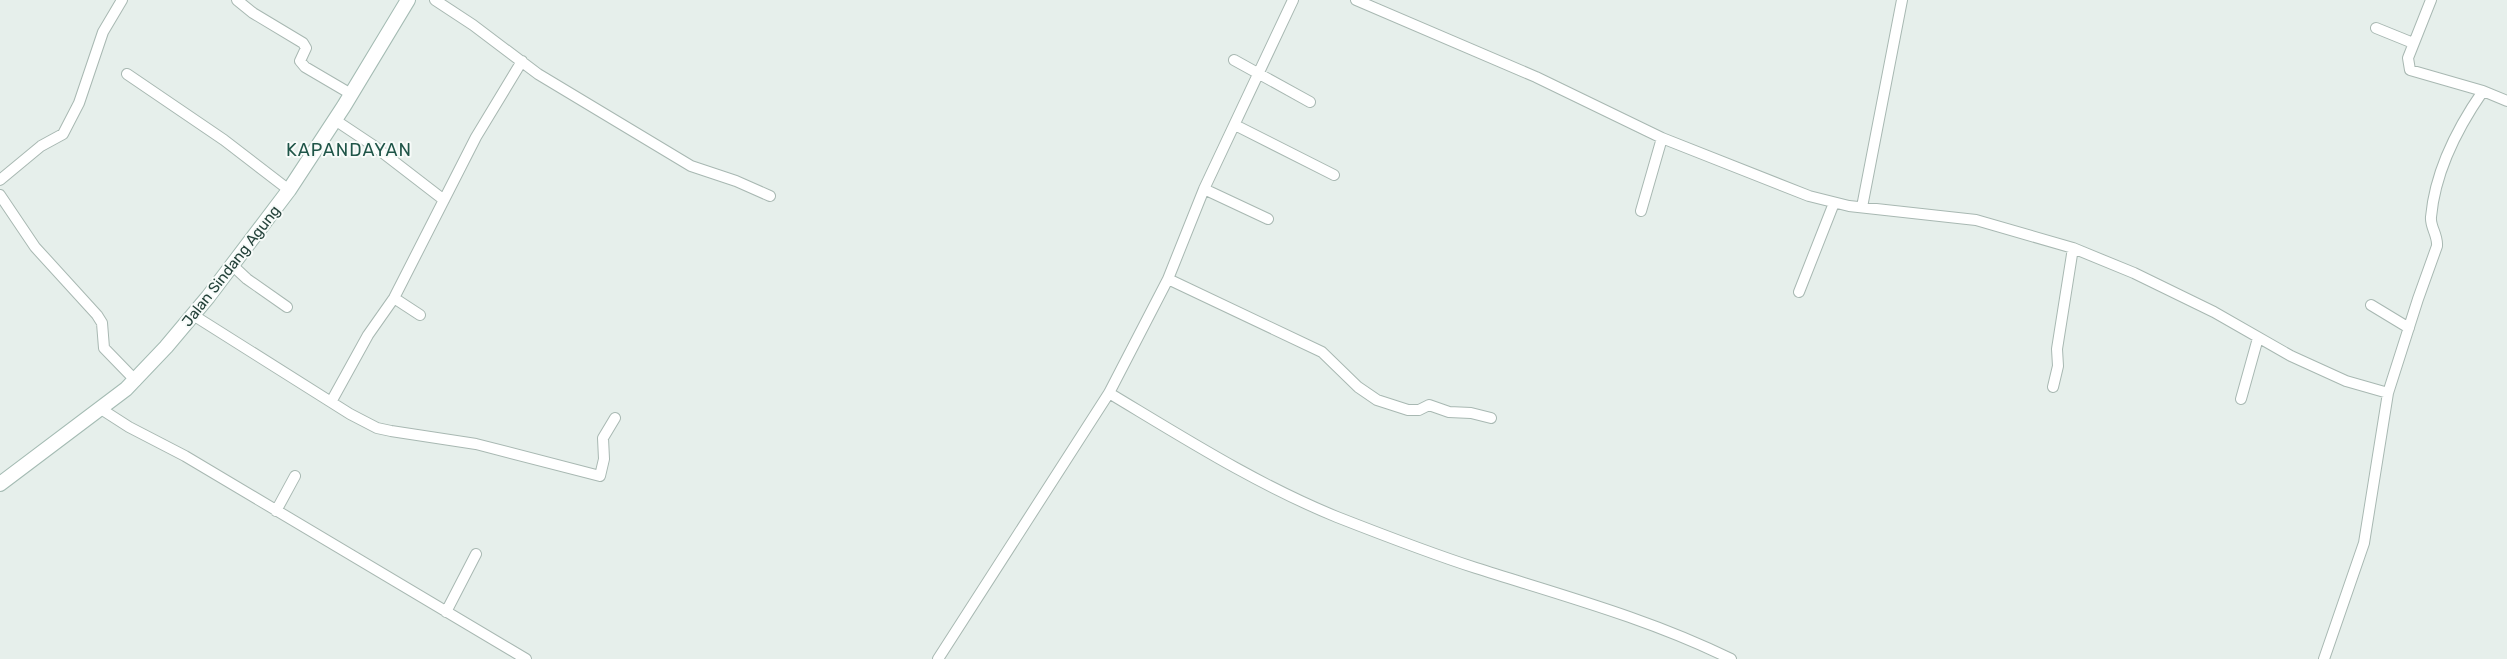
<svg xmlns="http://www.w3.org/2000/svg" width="2507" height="659" font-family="Rubik,sans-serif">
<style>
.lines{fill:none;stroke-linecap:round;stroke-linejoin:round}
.street-casing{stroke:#a8b8b2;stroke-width:12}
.secondary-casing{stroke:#a4bbb3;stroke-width:16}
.street{stroke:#fff;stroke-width:10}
.secondary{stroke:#fff;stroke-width:14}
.labels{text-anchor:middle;stroke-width:4;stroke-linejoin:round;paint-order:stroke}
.street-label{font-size:15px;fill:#24423a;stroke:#f7fbf9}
.quarter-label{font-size:18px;letter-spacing:1px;fill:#1f5548;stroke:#f7fbf9}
</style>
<rect width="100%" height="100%" fill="#e6efeb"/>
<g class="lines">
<defs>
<path id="street" d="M 237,0 L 253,13 L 303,43 L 306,48 L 300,61 L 305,67 L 351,94
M 435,0 L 473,25 L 538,74 L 691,166 L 736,181 L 770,196
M 1356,0 L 1536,77 L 1662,138 L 1809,196 L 1849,206 L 1976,220 L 2073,248 L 2134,273 L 2214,312 L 2291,356 L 2346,381 L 2388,393
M 2431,0 L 2408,58 L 2410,70 L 2483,91
M 2376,28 L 2413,43
M 1234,60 L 1310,102
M 127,74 L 224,140 L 289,190
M 335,120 L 374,146 L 444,200
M 1235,125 L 1334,175
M 0,180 L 41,146 L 63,134 L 79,103 L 103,32 L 122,0
M 1204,189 L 1268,219
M 0,195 L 35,247 L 97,315 L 102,323 L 104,348 L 136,381
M 1862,207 L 1902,0
M 1641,211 L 1662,138
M 232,265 L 247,279 L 287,307
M 1168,279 L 1322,352 L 1358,387 L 1377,400 L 1408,410 L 1419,410 L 1429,405 L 1449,412 L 1471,413 L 1491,418
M 1799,292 L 1834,203
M 394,298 L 420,315
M 2371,305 L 2409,328
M 193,315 L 350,414 L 377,428 L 391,431 L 476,444 L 600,476 L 604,459 L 603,438 L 615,418
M 2053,387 L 2058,366 L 2057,349 L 2073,248
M 1109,393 C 1184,438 1256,484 1337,517 C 1383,535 1429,553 1476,568 C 1561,595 1650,619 1731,659
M 2241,399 L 2258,338
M 331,402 L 368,335 L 394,298 L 476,137 L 522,61
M 101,409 L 129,427 L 185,456 L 526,659
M 276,511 L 295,476
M 446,612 L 476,554
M 938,659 L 1109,393 L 1168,279 L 1204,189 L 1293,0
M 2324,659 L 2364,543 L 2388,393 L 2418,299 L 2437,246 C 2438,235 2430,227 2431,217 C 2435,172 2458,127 2483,91 L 2507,101"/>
<path id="secondary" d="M 0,484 L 126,389 L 166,347 L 208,297 L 289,190 L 344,106 L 408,0"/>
</defs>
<use href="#street" class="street-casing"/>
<use href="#secondary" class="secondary-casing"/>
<use href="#street" class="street"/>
<use href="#secondary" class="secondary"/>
</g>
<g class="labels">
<g class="street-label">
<text transform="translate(231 266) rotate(-52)" y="5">Jalan Sindang Agung</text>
</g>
<g class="quarter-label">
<text x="349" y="156">KAPANDAYAN</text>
</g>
</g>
</svg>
